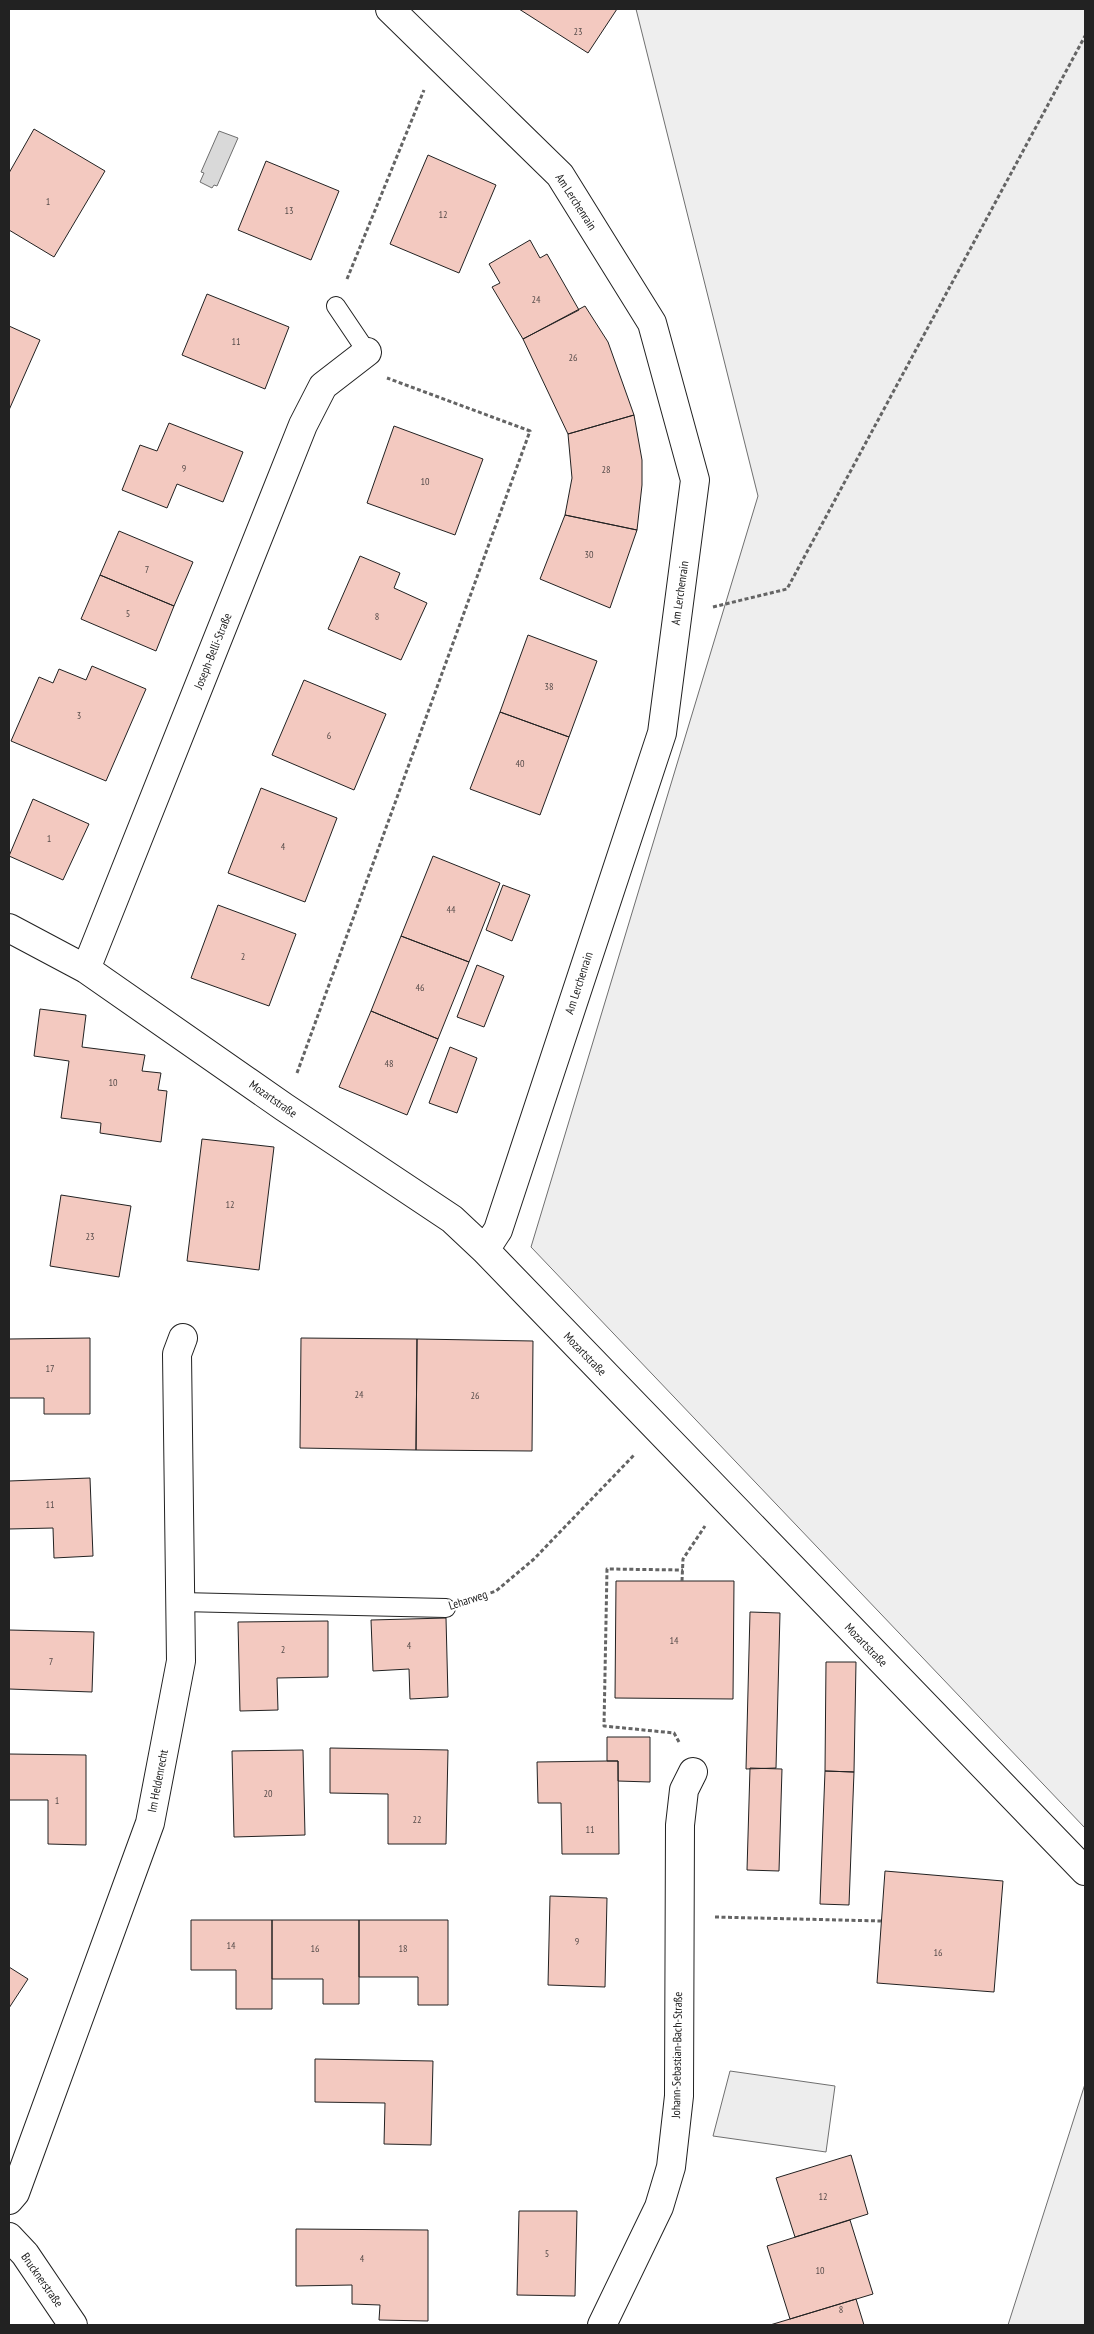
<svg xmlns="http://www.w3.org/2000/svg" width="1094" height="2334" font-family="'PT Sans Narrow',sans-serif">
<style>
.green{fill:#eee;stroke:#6f6f6f}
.parking{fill:#ededed;stroke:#6f6f6f}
.water{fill:#d9d9d9;stroke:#6f6f6f}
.building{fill:#f3c9c0;stroke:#222}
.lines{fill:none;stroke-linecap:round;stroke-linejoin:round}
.lane-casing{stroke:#222;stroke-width:20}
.street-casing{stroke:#222;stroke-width:30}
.path{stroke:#646464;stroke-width:3;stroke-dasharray:4 2.5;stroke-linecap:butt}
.lane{stroke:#fff;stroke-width:18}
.street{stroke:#fff;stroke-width:28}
.labels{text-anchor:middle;stroke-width:4;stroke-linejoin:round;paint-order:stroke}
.number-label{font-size:10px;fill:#564c4a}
.street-label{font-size:12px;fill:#222;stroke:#fff}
</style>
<rect width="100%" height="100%" fill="#fff"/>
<path class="green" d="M 636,9 L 1085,9 L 1085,1828 L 531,1247 L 758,496 Z
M 1085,2084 L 1085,2325 L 1008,2325 Z"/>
<path class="parking" d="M 730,2071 L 835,2086 L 826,2152 L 713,2136 Z"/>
<path class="water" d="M 219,131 L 238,138 L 217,186 L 214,185 L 212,188 L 200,182 L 204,173 L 201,172 Z"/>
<path class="building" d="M 519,9 L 617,9 L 588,53 Z
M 34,129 L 105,171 L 54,257 L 9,230 L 9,173 Z
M 428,155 L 496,185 L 459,273 L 390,244 Z
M 266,161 L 339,191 L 311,260 L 238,230 Z
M 530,240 L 540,258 L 547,254 L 579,310 L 523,339 L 492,287 L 500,283 L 489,264 Z
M 207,294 L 289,327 L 265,389 L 182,355 Z
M 585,306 L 608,342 L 634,415 L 568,434 L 523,339 Z
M 9,326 L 40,340 L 9,410 Z
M 634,415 L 642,460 L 642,485 L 637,530 L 565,515 L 572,478 L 568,434 Z
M 169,423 L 243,452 L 223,502 L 177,484 L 167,508 L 122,490 L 140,445 L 157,451 Z
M 394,426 L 483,459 L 455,535 L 367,503 Z
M 565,515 L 637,530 L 610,608 L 540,579 Z
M 119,531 L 193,562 L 174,606 L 100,575 Z
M 360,556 L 400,573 L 394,588 L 427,603 L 401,660 L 328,629 Z
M 100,575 L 174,606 L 156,651 L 81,619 Z
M 528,635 L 597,661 L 569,737 L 500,712 Z
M 92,666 L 146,689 L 106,781 L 11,741 L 39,677 L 53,683 L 59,669 L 86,680 Z
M 304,680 L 386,714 L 354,790 L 272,755 Z
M 500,712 L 569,737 L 540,815 L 470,789 Z
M 261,788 L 337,818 L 305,902 L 228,873 Z
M 33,799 L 89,824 L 63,880 L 9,856 Z
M 433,856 L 500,883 L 469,962 L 401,936 Z
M 503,885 L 530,895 L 512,941 L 486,930 Z
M 218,905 L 296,934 L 269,1006 L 191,978 Z
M 401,936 L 469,962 L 438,1039 L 371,1011 Z
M 477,965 L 504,976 L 484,1027 L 457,1017 Z
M 40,1009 L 86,1015 L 82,1047 L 145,1055 L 142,1071 L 161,1073 L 158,1090 L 167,1091 L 161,1142 L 100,1133 L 101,1123 L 61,1118 L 69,1061 L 34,1056 Z
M 371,1011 L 438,1039 L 407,1115 L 339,1087 Z
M 450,1047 L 477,1058 L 457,1113 L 429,1103 Z
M 202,1139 L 274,1147 L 259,1270 L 187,1261 Z
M 61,1195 L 131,1206 L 119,1277 L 50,1266 Z
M 90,1338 L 90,1414 L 44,1414 L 44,1398 L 9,1398 L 9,1339 Z
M 301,1338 L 417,1339 L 416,1450 L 300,1448 Z
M 417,1339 L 533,1341 L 532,1451 L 416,1450 Z
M 90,1478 L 93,1556 L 54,1558 L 53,1528 L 9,1529 L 9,1481 Z
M 616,1581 L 734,1581 L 733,1699 L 615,1698 Z
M 750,1612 L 780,1613 L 776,1768 L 746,1769 Z
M 446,1618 L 448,1697 L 410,1699 L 409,1669 L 373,1671 L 371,1620 Z
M 328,1621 L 328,1677 L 277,1678 L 278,1710 L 240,1711 L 238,1622 Z
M 9,1630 L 94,1632 L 92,1692 L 9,1689 Z
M 826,1662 L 856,1662 L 854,1772 L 825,1771 Z
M 607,1737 L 650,1737 L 650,1782 L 618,1781 L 618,1761 L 607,1761 Z
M 330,1748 L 448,1750 L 446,1844 L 388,1844 L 388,1794 L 330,1793 Z
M 303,1750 L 305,1835 L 234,1837 L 232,1751 Z
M 9,1754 L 86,1755 L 86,1845 L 48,1844 L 48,1800 L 9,1800 Z
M 607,1761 L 618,1761 L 619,1854 L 562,1854 L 561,1803 L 538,1803 L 537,1762 Z
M 750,1768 L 782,1769 L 779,1871 L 747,1870 Z
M 825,1771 L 854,1772 L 849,1905 L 820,1904 Z
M 885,1871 L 1003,1881 L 994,1992 L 877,1983 Z
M 550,1896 L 607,1898 L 605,1987 L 548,1985 Z
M 191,1920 L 272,1920 L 272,2009 L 236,2009 L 236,1970 L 191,1970 Z
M 272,1920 L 359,1920 L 359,2004 L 323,2004 L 323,1979 L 272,1979 Z
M 359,1920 L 448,1920 L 448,2005 L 418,2005 L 418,1977 L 359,1977 Z
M 9,1967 L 28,1979 L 9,2008 Z
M 315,2059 L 433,2061 L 431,2145 L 384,2144 L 385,2103 L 315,2102 Z
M 851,2155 L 868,2214 L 795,2237 L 776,2178 Z
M 519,2211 L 577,2211 L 575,2296 L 517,2295 Z
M 850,2220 L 873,2294 L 790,2319 L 767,2246 Z
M 296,2229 L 428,2230 L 428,2321 L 379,2320 L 380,2305 L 352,2304 L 352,2285 L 296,2286 Z
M 856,2299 L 864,2325 L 770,2325 L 790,2319 Z"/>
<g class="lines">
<defs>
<path id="lane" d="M 336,306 L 367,352
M 181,1602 L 446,1608"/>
<path id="street" d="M 390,9 L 560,175 L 652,323 L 695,480 L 662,733 L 498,1230 L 485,1250
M 9,928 L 86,969 L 284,1107 L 452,1219 L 485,1250 L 1085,1871
M 86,969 L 303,425 L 323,386 L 367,352
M 9,2200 L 15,2193 L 150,1823 L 181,1661 L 177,1354 L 183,1338
M 9,2237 L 25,2254 L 73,2325
M 602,2325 L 659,2207 L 671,2167 L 679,2096 L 680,1825 L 684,1790 L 693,1772"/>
</defs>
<use href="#lane" class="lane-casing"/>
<use href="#street" class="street-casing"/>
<path class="path" d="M 347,279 L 424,90
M 713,607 L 787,589 L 1085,36
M 297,1073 L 530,431 L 387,378
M 682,1581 L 683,1559 L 705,1526
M 472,1599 L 496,1591 L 534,1559 L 635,1454
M 679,1742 L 674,1733 L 604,1726 L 607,1569 L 683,1570
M 715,1917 L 881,1921"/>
<use href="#lane" class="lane"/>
<use href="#street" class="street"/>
</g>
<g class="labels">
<g class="number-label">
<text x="578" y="35">23</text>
<text x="48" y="205">1</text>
<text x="289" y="214">13</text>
<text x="443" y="218">12</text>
<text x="536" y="303">24</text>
<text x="236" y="345">11</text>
<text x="573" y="361">26</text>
<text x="184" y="472">9</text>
<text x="606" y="473">28</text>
<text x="425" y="485">10</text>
<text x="589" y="558">30</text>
<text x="147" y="573">7</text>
<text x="128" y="617">5</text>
<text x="377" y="620">8</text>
<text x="549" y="690">38</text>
<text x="79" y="719">3</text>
<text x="329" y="739">6</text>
<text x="520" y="767">40</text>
<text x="49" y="842">1</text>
<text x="283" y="850">4</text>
<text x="451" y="913">44</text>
<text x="243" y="960">2</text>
<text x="420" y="991">46</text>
<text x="389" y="1067">48</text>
<text x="113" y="1086">10</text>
<text x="230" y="1208">12</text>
<text x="90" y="1240">23</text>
<text x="50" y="1372">17</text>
<text x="359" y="1398">24</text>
<text x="475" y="1399">26</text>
<text x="50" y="1508">11</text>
<text x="674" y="1644">14</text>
<text x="409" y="1649">4</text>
<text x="283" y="1653">2</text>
<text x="51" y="1665">7</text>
<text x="268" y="1797">20</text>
<text x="57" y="1804">1</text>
<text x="417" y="1823">22</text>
<text x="590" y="1833">11</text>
<text x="577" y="1945">9</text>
<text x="231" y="1949">14</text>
<text x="315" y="1952">16</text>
<text x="403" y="1952">18</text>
<text x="938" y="1956">16</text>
<text x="823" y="2200">12</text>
<text x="547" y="2257">5</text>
<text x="362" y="2262">4</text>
<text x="820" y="2274">10</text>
<text x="841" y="2313">8</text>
</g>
<g class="street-label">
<text transform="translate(576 202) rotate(57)" y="4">Am Lerchenrain</text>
<text transform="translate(680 593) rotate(-82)" y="4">Am Lerchenrain</text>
<text transform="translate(213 651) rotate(-68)" y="4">Joseph-Belli-Straße</text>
<text transform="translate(579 983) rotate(-72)" y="4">Am Lerchenrain</text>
<text transform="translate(273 1099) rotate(35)" y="4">Mozartstraße</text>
<text transform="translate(585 1354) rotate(46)" y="4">Mozartstraße</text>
<text transform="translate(468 1600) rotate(-18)" y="4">Leharweg</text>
<text transform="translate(866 1645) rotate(46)" y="4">Mozartstraße</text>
<text transform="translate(158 1781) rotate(-79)" y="4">Im Heldenrecht</text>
<text transform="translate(677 2055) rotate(-89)" y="4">Johann-Sebastian-Bach-Straße</text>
<text transform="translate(42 2280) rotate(55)" y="4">Brucknerstraße</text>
</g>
</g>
<rect width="1094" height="2334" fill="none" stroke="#222222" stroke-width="20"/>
</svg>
